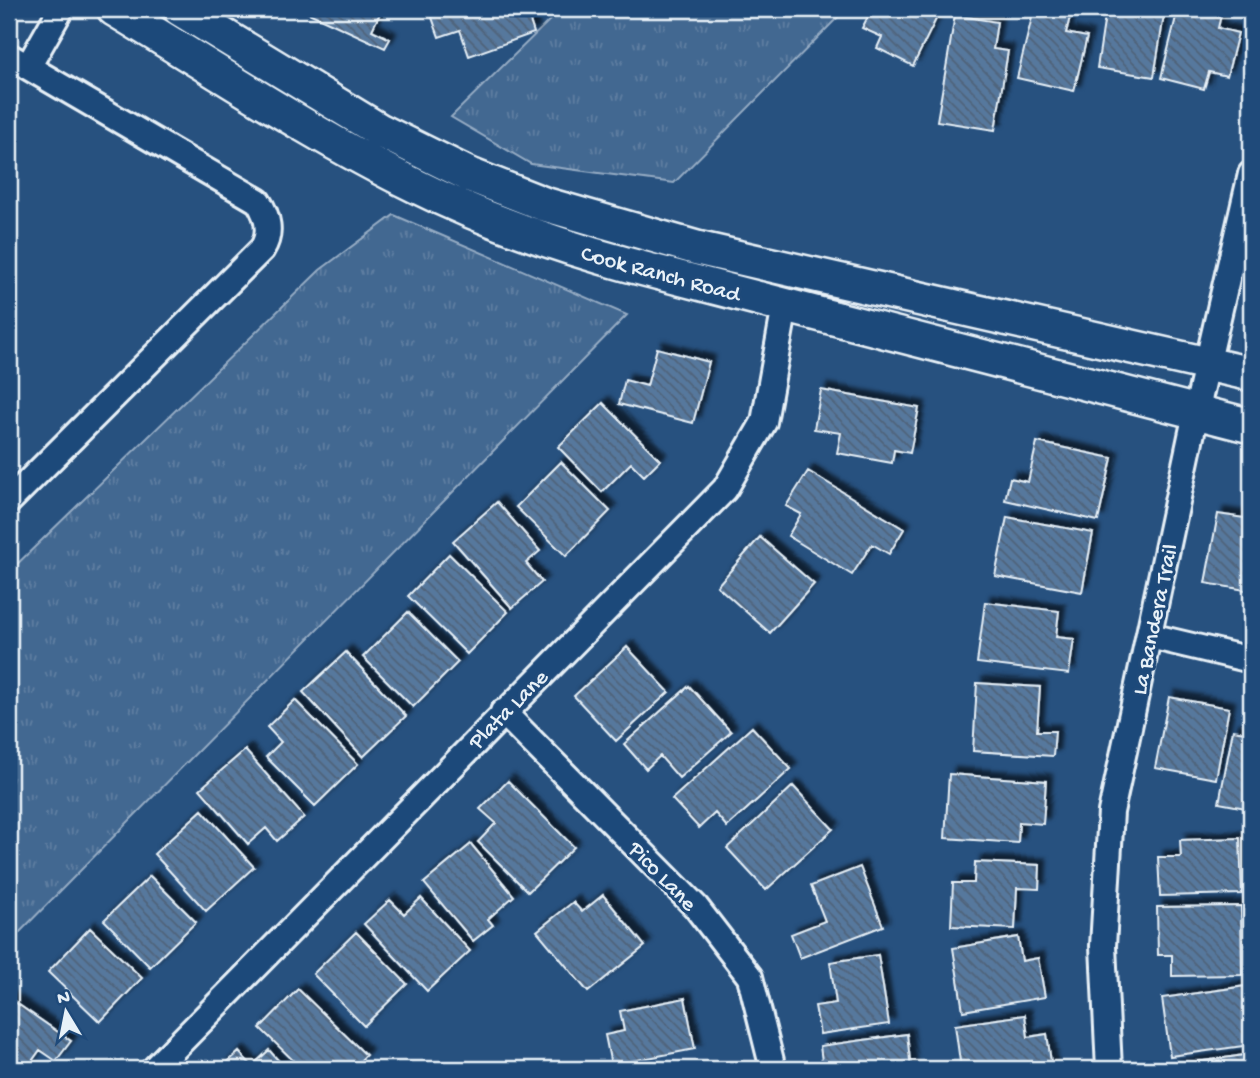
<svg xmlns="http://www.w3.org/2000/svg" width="1260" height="1078" font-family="'Gochi Hand',sans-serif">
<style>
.grass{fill:url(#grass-tufts);stroke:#96acc4;stroke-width:2}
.building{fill:url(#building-back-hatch);stroke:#e8f1f8;stroke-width:2;filter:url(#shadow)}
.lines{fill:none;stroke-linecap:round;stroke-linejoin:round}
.street-casing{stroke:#e8f1f8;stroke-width:30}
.secondary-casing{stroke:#e8f1f8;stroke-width:38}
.street{stroke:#1f4a7a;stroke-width:24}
.secondary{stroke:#1f4a7a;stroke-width:33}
.labels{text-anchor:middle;stroke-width:6;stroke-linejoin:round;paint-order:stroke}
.street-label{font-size:23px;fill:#e8f1f8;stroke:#1f4a7a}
</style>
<defs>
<pattern id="grass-tufts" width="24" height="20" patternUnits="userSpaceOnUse" patternTransform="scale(1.75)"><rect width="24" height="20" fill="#436891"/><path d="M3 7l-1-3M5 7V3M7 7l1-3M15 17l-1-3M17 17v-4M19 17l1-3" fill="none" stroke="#5e7ea1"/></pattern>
<pattern id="building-back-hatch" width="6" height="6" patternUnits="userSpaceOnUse" patternTransform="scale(1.75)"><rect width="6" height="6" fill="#57789d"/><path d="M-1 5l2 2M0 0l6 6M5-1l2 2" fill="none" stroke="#4f6278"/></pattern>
<filter id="shadow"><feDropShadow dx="6" dy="-6" stdDeviation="2" flood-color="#0009"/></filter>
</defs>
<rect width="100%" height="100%" fill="#27517f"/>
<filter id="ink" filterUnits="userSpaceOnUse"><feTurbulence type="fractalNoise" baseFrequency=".0143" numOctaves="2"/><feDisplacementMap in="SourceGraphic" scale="14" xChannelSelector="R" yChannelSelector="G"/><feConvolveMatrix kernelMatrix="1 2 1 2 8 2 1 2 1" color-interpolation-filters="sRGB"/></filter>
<g filter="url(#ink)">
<path class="grass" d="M 561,9 L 846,9 L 674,183 L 531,164 L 451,117 Z
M 394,215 L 627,315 L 9,943 L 9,572 L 320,270 Z"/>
<path class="building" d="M 300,9 L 382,9 L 372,30 L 390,39 L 385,48 Z
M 429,9 L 526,9 L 534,33 L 469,56 L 460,30 L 439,37 Z
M 872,9 L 941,9 L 913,66 L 877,48 L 882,37 L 862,28 Z
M 1034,9 L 1071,13 L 1066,33 L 1087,37 L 1074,91 L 1017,78 Z
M 1106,9 L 1165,9 L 1154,77 L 1097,68 Z
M 1178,9 L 1195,9 L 1221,15 L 1218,28 L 1238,33 L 1227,76 L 1209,72 L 1204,89 L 1161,78 Z
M 955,15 L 997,22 L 993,49 L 1008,51 L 995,130 L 937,121 Z
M 657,348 L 709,362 L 693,423 L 619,404 L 625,380 L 647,386 Z
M 821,390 L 919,408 L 910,453 L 894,450 L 892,463 L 837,453 L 841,433 L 814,429 Z
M 603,403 L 660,460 L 644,476 L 631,463 L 602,492 L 558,447 Z
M 1037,442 L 1112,458 L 1098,521 L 1005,500 L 1010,478 L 1028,482 Z
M 561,462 L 610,511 L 566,556 L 516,507 Z
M 808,471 L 904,529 L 889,554 L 872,544 L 852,575 L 788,536 L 801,514 L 786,506 Z
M 497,502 L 540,551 L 526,563 L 542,582 L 512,608 L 453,541 Z
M 1218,514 L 1251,519 L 1251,591 L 1205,583 Z
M 1007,517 L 1093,533 L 1082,592 L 995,576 Z
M 760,537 L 814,584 L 770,633 L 717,586 Z
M 449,554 L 508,612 L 467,654 L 408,596 Z
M 985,602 L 1059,611 L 1056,637 L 1074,639 L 1069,674 L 977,663 Z
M 408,612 L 458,662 L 413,707 L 363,657 Z
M 627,647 L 669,692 L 616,741 L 574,696 Z
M 346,652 L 406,716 L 363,757 L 303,692 Z
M 977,683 L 1040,687 L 1037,731 L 1055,731 L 1053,756 L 973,751 Z
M 689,686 L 731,732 L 679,778 L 660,756 L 646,769 L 624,744 Z
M 1169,697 L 1229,708 L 1216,779 L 1155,768 Z
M 295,700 L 358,764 L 315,806 L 266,757 L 281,742 L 267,727 Z
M 752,727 L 791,769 L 727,827 L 715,813 L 699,828 L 672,799 Z
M 1233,730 L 1251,733 L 1251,809 L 1219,803 Z
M 245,750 L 304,817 L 277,841 L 266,828 L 248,844 L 200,789 Z
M 949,774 L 1046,781 L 1043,824 L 1019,822 L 1018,843 L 945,838 Z
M 508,781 L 574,847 L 528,892 L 478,842 L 496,823 L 480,809 Z
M 793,786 L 833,829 L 766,890 L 727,848 Z
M 202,810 L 254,867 L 206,911 L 154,854 Z
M 1240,838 L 1242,894 L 1160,896 L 1158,857 L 1181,857 L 1180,840 Z
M 471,844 L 514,896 L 488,919 L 493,925 L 473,941 L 424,883 Z
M 975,862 L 1040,865 L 1039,889 L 1017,888 L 1015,929 L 951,926 L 953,883 L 974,883 Z
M 860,867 L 883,926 L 800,958 L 791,934 L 825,921 L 811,886 Z
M 150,876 L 196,922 L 150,967 L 104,920 Z
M 603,895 L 645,946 L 588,992 L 537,931 L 573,902 L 582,912 Z
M 421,898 L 470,951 L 427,991 L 364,924 L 390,900 L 404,914 Z
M 1241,906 L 1242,975 L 1172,976 L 1172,955 L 1158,955 L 1157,907 Z
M 90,928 L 142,978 L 100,1022 L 48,972 Z
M 356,932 L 407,984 L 364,1026 L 313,974 Z
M 1018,937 L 1022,961 L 1038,958 L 1045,997 L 963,1011 L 953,948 Z
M 878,955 L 889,1024 L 820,1034 L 815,1006 L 836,1003 L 830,962 Z
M 1246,986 L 1251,1045 L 1170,1056 L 1162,998 Z
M 298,989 L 366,1055 L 352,1069 L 302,1069 L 260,1028 Z
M 9,998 L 71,1041 L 56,1061 L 40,1050 L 27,1068 L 9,1055 Z
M 685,998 L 695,1049 L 611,1065 L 605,1035 L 624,1031 L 620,1011 Z
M 1025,1015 L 1028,1037 L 1047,1034 L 1052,1069 L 961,1069 L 955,1025 Z
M 907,1034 L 911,1069 L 823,1069 L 820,1046 Z
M 269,1050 L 286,1069 L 220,1069 L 239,1052 L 252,1066 Z
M 1251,1054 L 1251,1069 L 1171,1069 L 1170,1066 Z"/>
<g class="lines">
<defs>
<path id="street" d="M 9,56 L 258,201 C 268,216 272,233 262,249 L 9,501
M 28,67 L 61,9
M 1150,636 L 1251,660
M 503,712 L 696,907 L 750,977 L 773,1069
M 154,1069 L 725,489 L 764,422 L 785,306
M 1109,1069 L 1103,946 L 1111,812 L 1196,413 L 1251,174"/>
<path id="secondary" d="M 114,9 C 214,69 312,135 416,186 C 484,220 556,245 629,265 L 1251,426
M 180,9 L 379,130 L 470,175 L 544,204 L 697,248 L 1251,374"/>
</defs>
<use href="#street" class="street-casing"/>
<use href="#secondary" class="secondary-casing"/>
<use href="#street" class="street"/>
<use href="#secondary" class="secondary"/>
</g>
</g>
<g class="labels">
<g class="street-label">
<text transform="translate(661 272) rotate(15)" y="8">Cook Ranch Road</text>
<text transform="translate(1153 619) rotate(-78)" y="8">La Bandera Trail</text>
<text transform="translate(507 708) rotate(-45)" y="8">Plata Lane</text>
<text transform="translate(664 875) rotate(46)" y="8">Pico Lane</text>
</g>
</g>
<rect width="1260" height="1078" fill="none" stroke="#1f4a7a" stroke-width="35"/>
<rect x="18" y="18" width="1225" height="1043" fill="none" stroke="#e8f1f8" stroke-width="2.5" filter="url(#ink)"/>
<g transform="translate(66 1012) rotate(350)" stroke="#1f4a7a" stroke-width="5" paint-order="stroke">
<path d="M0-5L12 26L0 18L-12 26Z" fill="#e8f1f8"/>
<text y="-10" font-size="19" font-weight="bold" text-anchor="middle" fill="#e8f1f8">N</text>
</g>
</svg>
